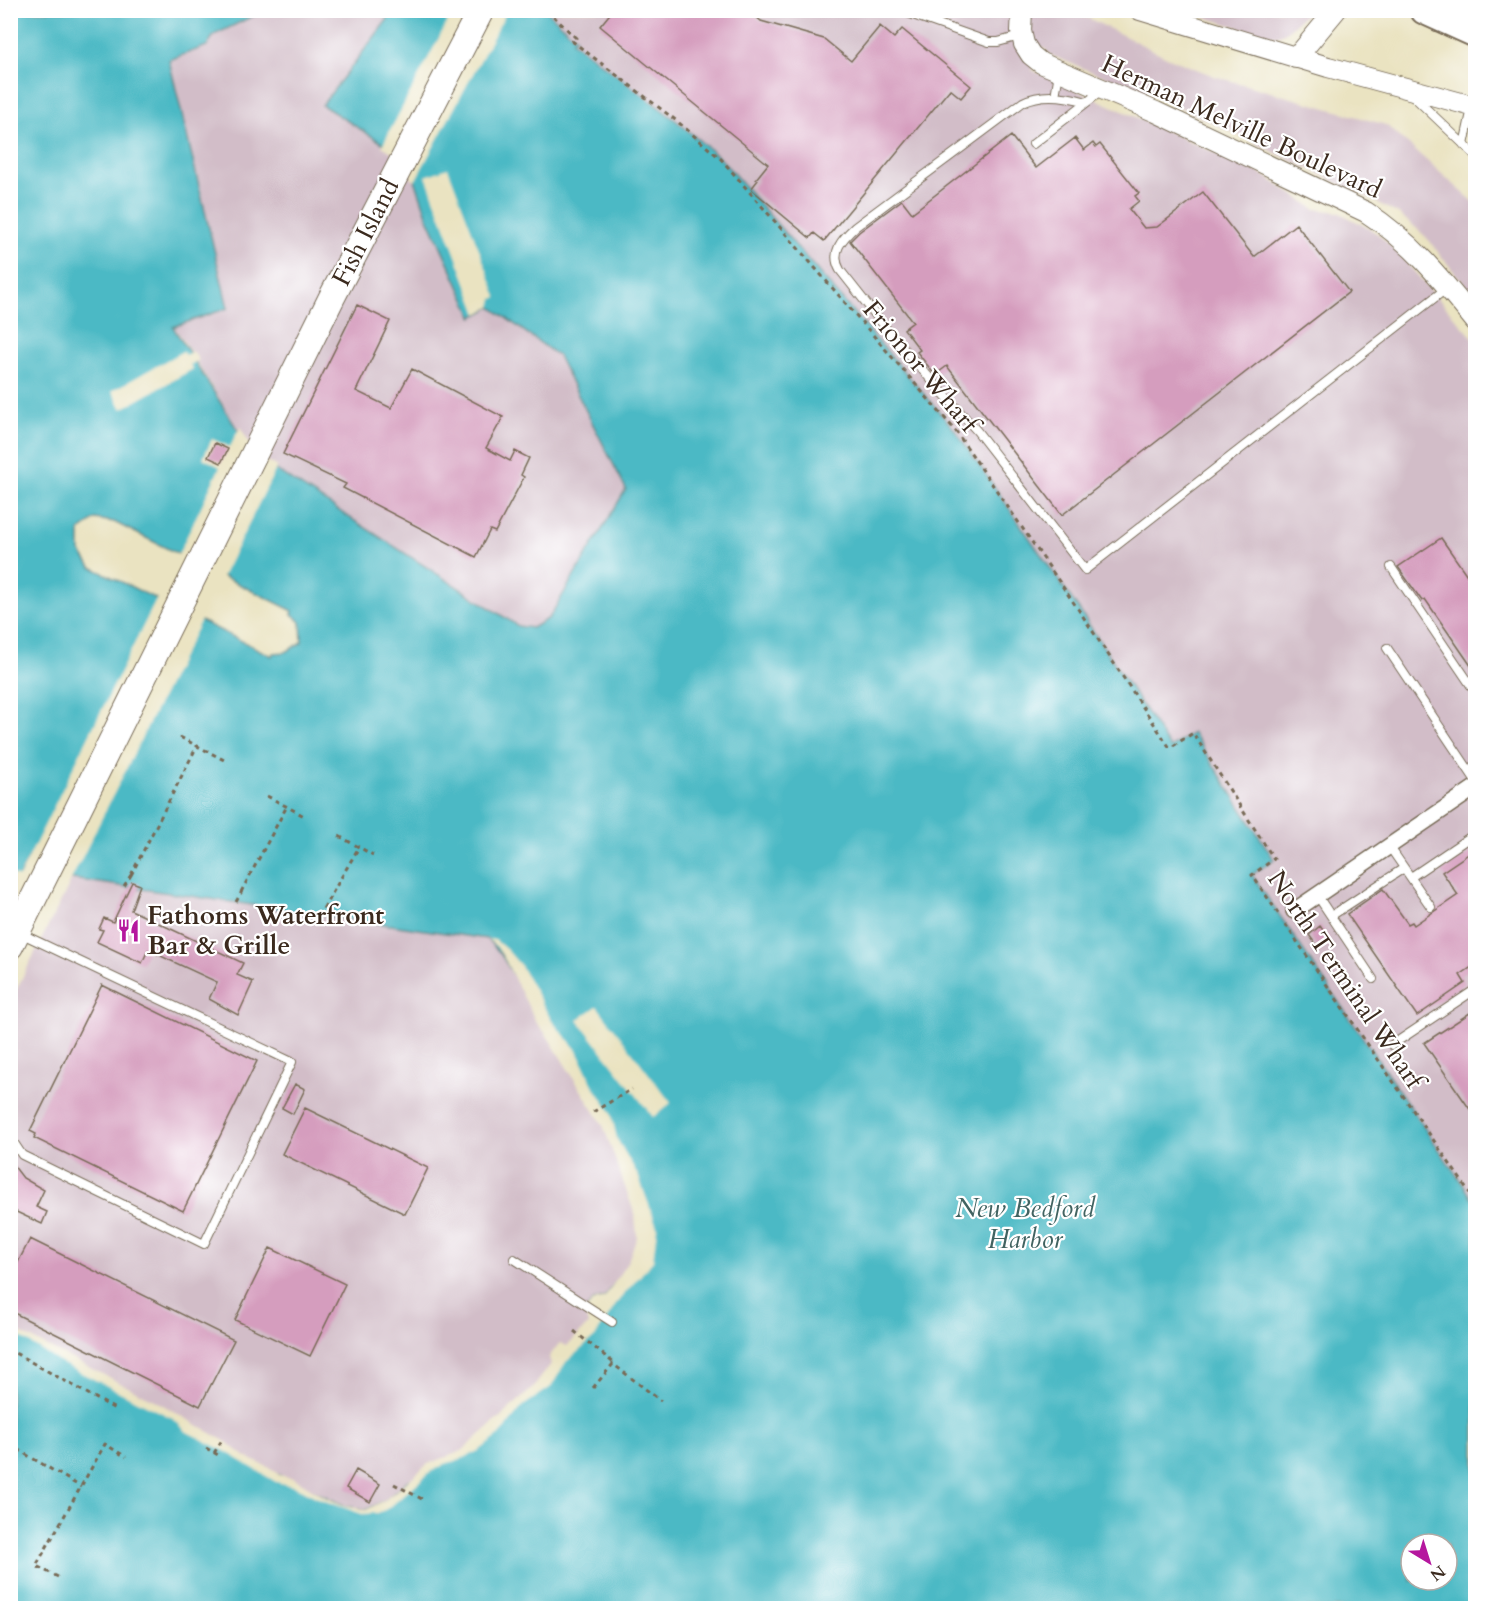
<svg xmlns="http://www.w3.org/2000/svg" width="1486" height="1619" font-family="Cardo,serif">
<style>
.industrial{fill:#d2bdc8}
.water{fill:#4bb9c5;stroke:#437272;stroke-width:1.5;fill-rule:evenodd}
.pier{fill:#eae3c1}
.building{fill:#d59dbe}
.lines{fill:none;stroke-linecap:round;stroke-linejoin:round}
.service-casing{stroke:#786b57;stroke-width:10}
.minor-casing{stroke:#786b57;stroke-width:18}
.tertiary-casing{stroke:#786b57;stroke-width:22}
.trunk-casing{stroke:#786b57;stroke-width:28}
.motorway-casing{stroke:#786b57;stroke-width:32}
.path{stroke:#786b57;stroke-width:3;stroke-dasharray:4.5 4.5;stroke-linecap:butt}
.service{stroke:#fff;stroke-width:8}
.minor{stroke:#fff;stroke-width:15}
.tertiary{stroke:#fff;stroke-width:20}
.trunk{stroke:#fff;stroke-width:26}
.motorway{stroke:#fff;stroke-width:28}
.labels{text-anchor:middle;stroke-width:4.5;stroke-linejoin:round;paint-order:stroke}
.street-label{font-size:26px;fill:#3b2a1e;stroke:#fff}
.poi-label{font-size:26px;font-weight:bold;fill:#3b2a1e;stroke:#fff;text-anchor:start}
.water-label{font-size:27px;font-style:italic;fill:#416361;stroke:#fff}
</style>
<rect width="100%" height="100%" fill="#fff"/>
<filter id="ink" filterUnits="userSpaceOnUse"><feTurbulence type="fractalNoise" baseFrequency=".0167" numOctaves="2"/><feDisplacementMap in="SourceGraphic" scale="12" xChannelSelector="R" yChannelSelector="G"/><feConvolveMatrix kernelMatrix="1 2 1 2 8 2 1 2 1" color-interpolation-filters="sRGB"/></filter>
<filter id="wash" filterUnits="userSpaceOnUse"><feTurbulence type="fractalNoise" baseFrequency=".008" numOctaves="4" result="noise"/><feDisplacementMap in="SourceGraphic" scale="24" xChannelSelector="R" yChannelSelector="G"/><feGaussianBlur stdDeviation="1.35" result="paint"/><feColorMatrix in="noise" values="0 0 0 0 0 0 0 0 0 0 0 0 0 0 0 0 0 1.4 0 .05"/><feComposite in="paint" operator="in"/></filter>
<g filter="url(#wash)">
<rect width="100%" height="100%" fill="#eae3c1"/>
<path class="industrial" d="M 263,11 L 380,11 L 388,19 L 377,36 L 408,159 L 428,218 L 473,316 L 491,307 L 558,356 L 626,489 L 549,618 L 532,628 L 519,626 L 254,456 L 184,341 L 173,326 L 228,308 L 169,60 L 207,46 L 214,35 Z
M 547,11 L 1059,11 L 1088,18 L 1169,58 L 1214,76 L 1386,125 L 1475,203 L 1475,298 L 1426,237 L 1415,227 L 1400,215 L 1367,197 L 1146,91 L 1144,93 L 1050,55 L 1043,47 L 1032,70 L 1262,174 L 1315,209 L 1338,212 L 1361,224 L 1378,234 L 1396,251 L 1475,340 L 1475,1202 L 1252,875 L 1274,858 L 1194,734 L 1170,748 L 1078,608 L 955,430 L 721,159 L 678,122 L 572,41 L 576,39 Z
M 1184,11 L 1309,10 L 1309,11 L 1286,32 L 1277,36 L 1266,36 Z
M 72,879 L 487,939 L 500,953 L 606,1124 L 640,1221 L 640,1240 L 630,1262 L 592,1326 L 535,1390 L 463,1453 L 407,1481 L 386,1499 L 366,1510 L 347,1507 L 278,1478 L 116,1384 L 11,1331 L 10,1002 Z"/>
<path class="water" d="M 11,11 L 263,11 L 214,35 L 207,46 L 169,60 L 228,308 L 173,327 L 254,456 L 518,626 L 532,628 L 549,618 L 626,489 L 558,356 L 491,307 L 473,317 L 428,218 L 408,159 L 322,105 L 388,19 L 380,11 L 547,11 L 576,38 L 572,41 L 678,122 L 721,159 L 955,430 L 1078,608 L 1170,748 L 1193,733 L 1274,859 L 1252,875 L 1475,1202 L 1475,1608 L 11,1608 L 10,1331 L 116,1384 L 244,1459 L 346,1506 L 366,1510 L 386,1500 L 407,1481 L 463,1453 L 535,1390 L 567,1350 L 592,1326 L 585,1312 L 592,1302 L 605,1297 L 630,1262 L 640,1240 L 640,1221 L 606,1124 L 500,953 L 487,939 L 72,879 L 30,856 L 14,887 L 11,885 ZM 95,519 L 114,522 L 293,611 L 292,614 L 301,622 L 302,642 L 286,652 L 273,653 L 272,656 L 91,567 L 80,551 L 80,531 ZM 1411,1544 L 1447,1544 L 1447,1580 L 1411,1580 Z"/>
<path class="pier" d="M 453,11 L 507,11 L 415,181 L 411,178 L 406,161 L 382,146 Z
M 448,168 L 497,297 L 493,299 L 491,307 L 478,314 L 426,176 Z
M 183,351 L 185,355 L 193,351 L 199,360 L 190,365 L 193,369 L 122,409 L 112,391 Z
M 240,427 L 256,454 L 277,467 L 221,579 L 177,557 L 220,467 L 203,458 L 212,439 L 230,447 Z
M 158,596 L 202,618 L 169,683 L 70,882 L 31,860 L 16,889 L 12,889 L 11,874 L 19,877 Z
M 487,939 L 495,940 L 507,950 L 521,966 L 552,1021 L 576,1049 L 593,1085 L 611,1112 L 617,1139 L 638,1175 L 657,1227 L 653,1261 L 619,1300 L 595,1337 L 566,1362 L 551,1387 L 523,1406 L 500,1435 L 480,1450 L 464,1458 L 445,1464 L 429,1473 L 389,1508 L 378,1513 L 362,1514 L 322,1500 L 296,1487 L 276,1482 L 223,1450 L 187,1432 L 172,1418 L 59,1362 L 12,1332 L 20,1333 L 156,1401 L 228,1443 L 246,1457 L 274,1470 L 279,1475 L 294,1478 L 325,1497 L 346,1506 L 366,1510 L 386,1499 L 428,1464 L 462,1451 L 533,1388 L 551,1364 L 549,1357 L 558,1345 L 560,1343 L 567,1346 L 588,1325 L 585,1312 L 592,1302 L 605,1297 L 628,1261 L 637,1237 L 635,1215 L 603,1125 L 546,1034 L 536,1022 L 505,960 L 497,947 Z
M 597,1006 L 671,1103 L 653,1117 L 578,1020 Z"/>
<g id="blocks">
<path class="building" d="M 613,10 L 748,10 L 761,21 L 824,39 L 851,61 L 880,26 L 894,38 L 902,29 L 971,86 L 961,98 L 950,89 L 824,241 L 814,233 L 810,238 L 751,189 L 758,180 L 756,179 L 768,164 L 600,26 Z
M 1011,136 L 1036,168 L 1075,138 L 1084,150 L 1093,143 L 1096,147 L 1100,144 L 1139,193 L 1135,196 L 1139,201 L 1129,209 L 1144,228 L 1157,227 L 1203,192 L 1254,257 L 1296,224 L 1349,292 L 1062,515 L 947,366 L 935,375 L 917,352 L 920,350 L 904,329 L 913,322 L 850,241 L 859,232 L 902,200 L 912,213 Z
M 357,305 L 390,321 L 356,391 L 391,408 L 412,369 L 503,417 L 486,448 L 510,461 L 515,451 L 529,458 L 521,475 L 524,477 L 495,532 L 490,530 L 476,557 L 343,488 L 346,484 L 283,454 Z
M 215,443 L 228,449 L 221,463 L 208,457 Z
M 1441,538 L 1471,581 L 1476,578 L 1476,673 L 1425,599 L 1422,601 L 1398,567 Z
M 1476,849 L 1476,964 L 1460,975 L 1465,983 L 1417,1016 L 1347,914 L 1383,889 L 1408,924 L 1412,922 L 1414,925 L 1458,895 L 1442,872 Z
M 132,882 L 140,885 L 131,910 L 243,963 L 237,975 L 253,982 L 238,1015 L 209,999 L 217,982 L 148,950 L 142,963 L 97,942 L 103,930 L 99,929 L 104,918 L 113,922 Z
M 1320,926 L 1329,938 L 1317,946 L 1309,935 Z
M 102,985 L 257,1061 L 183,1211 L 34,1138 L 36,1134 L 30,1131 Z
M 1476,1009 L 1476,1118 L 1424,1043 Z
M 295,1084 L 305,1089 L 293,1114 L 282,1108 Z
M 305,1108 L 428,1168 L 405,1214 L 282,1154 Z
M 10,1161 L 23,1178 L 44,1190 L 36,1207 L 47,1212 L 42,1224 L 10,1209 Z
M 30,1239 L 234,1340 L 200,1406 L 10,1311 L 10,1278 Z
M 270,1248 L 345,1284 L 310,1356 L 235,1320 Z
M 356,1470 L 380,1484 L 370,1502 L 346,1488 Z"/>
</g>
</g>
<g filter="url(#ink)">
<use href="#blocks" fill-opacity="0" stroke="#786b57" stroke-width="1.5"/>
<g class="lines">
<defs>
<path id="service" d="M 899,10 L 989,42 L 998,42 L 1020,36
M 1055,96 L 1059,73
M 1413,96 L 1476,156
M 1087,102 C 1067,96 1042,92 1023,102 L 855,227 C 842,239 830,252 840,270 L 893,337 L 977,431 L 1085,570 L 1447,288
M 1033,144 L 1100,92
M 1464,145 L 1472,108
M 1391,567 L 1476,693
M 1387,648 L 1476,781
M 1389,846 L 1431,907
M 1411,877 L 1476,833
M 1317,895 L 1373,979
M 1331,916 L 1404,868
M 1392,1045 L 1476,989
M 10,1137 L 22,1155 L 204,1244 L 292,1062 L 22,934
M 514,1259 L 612,1322"/>
<path id="minor" d="M 1294,911 L 1476,787"/>
<path id="tertiary" d="M 1022,10 L 1021,31 L 1024,44 L 1031,55 L 1041,63 L 1156,112 L 1366,212 C 1411,241 1442,280 1476,322
M 1140,10 L 1328,67 L 1476,107
M 1296,58 L 1336,10"/>
<path id="trunk" d="M 10,946 L 332,297 L 481,10"/>
<path id="motorway" d="M 1425,10 L 1476,33"/>
</defs>
<use href="#service" class="service-casing"/>
<use href="#minor" class="minor-casing"/>
<use href="#tertiary" class="tertiary-casing"/>
<use href="#trunk" class="trunk-casing"/>
<use href="#motorway" class="motorway-casing"/>
<path class="path" d="M 547,10 L 576,38 L 572,41 L 678,122 L 721,159 L 955,430 L 1078,609 L 1170,748 L 1193,733 L 1274,859 L 1252,875 L 1280,916
M 180,737 L 224,760
M 267,796 L 306,817
M 339,836 L 373,855
M 131,875 L 197,746
M 124,886 L 131,875
M 241,892 L 287,806
M 236,902 L 242,891
M 323,909 L 359,847
M 1285,924 L 1476,1202
M 593,1112 L 632,1089
M 574,1331 L 615,1364
M 10,1360 L 15,1353 L 115,1409
M 593,1388 L 613,1364 L 661,1401
M 10,1445 L 81,1487
M 206,1448 L 218,1455
M 214,1453 L 222,1440
M 394,1484 L 422,1499
M 58,1577 L 36,1566 L 105,1444 L 126,1457"/>
<use href="#service" class="service"/>
<use href="#minor" class="minor"/>
<use href="#tertiary" class="tertiary"/>
<use href="#trunk" class="trunk"/>
<use href="#motorway" class="motorway"/>
</g>
</g>
<defs>
<symbol id="restaurant-bare" viewBox="-9 -9 18 18"><path d="M-5-6h1v4h1v-4h1v4h1v-4h1v5L-1.5 .5V6h-2V.5L-5-1ZM5-6V6H3V1.5H1.5Q1.5-4 5-6Z" fill="#b5179e" stroke="#fff" stroke-width="2.5" paint-order="stroke"/></symbol>
</defs>
<g fill-rule="evenodd">
<use href="#restaurant-bare" x="112" y="914" width="33" height="33"/>
</g>
<g class="labels">
<g class="street-label">
<text transform="translate(1242 126) rotate(25)" y="9">Herman Melville Boulevard</text>
<text transform="translate(365 232) rotate(-63)" y="9">Fish Island</text>
<text transform="translate(921 366) rotate(50)" y="9">Frionor Wharf</text>
<text transform="translate(1346 979) rotate(56)" y="9">North Terminal Wharf</text>
</g>
<g class="poi-label">
<text x="147" y="924">Fathoms Waterfront<tspan x="147" dy="30">Bar &amp; Grille</tspan></text>
</g>
<g class="water-label">
<text x="1025" y="1217">New Bedford<tspan x="1025" dy="31">Harbor</tspan></text>
</g>
</g>
<rect width="1486" height="1619" fill="none" stroke="#fff" stroke-width="36"/>
<g transform="translate(1429 1562) rotate(142)"><circle r="28" fill="#ffffff" stroke="#b1aaa5" stroke-width="1.5"/>
<path d="M0-4.5L10 22L0 15L-10 22Z" fill="#b5179e"/>
<text y="-9" font-size="16" font-weight="bold" text-anchor="middle" fill="#3b2a1e">N</text>
</g>
</svg>
